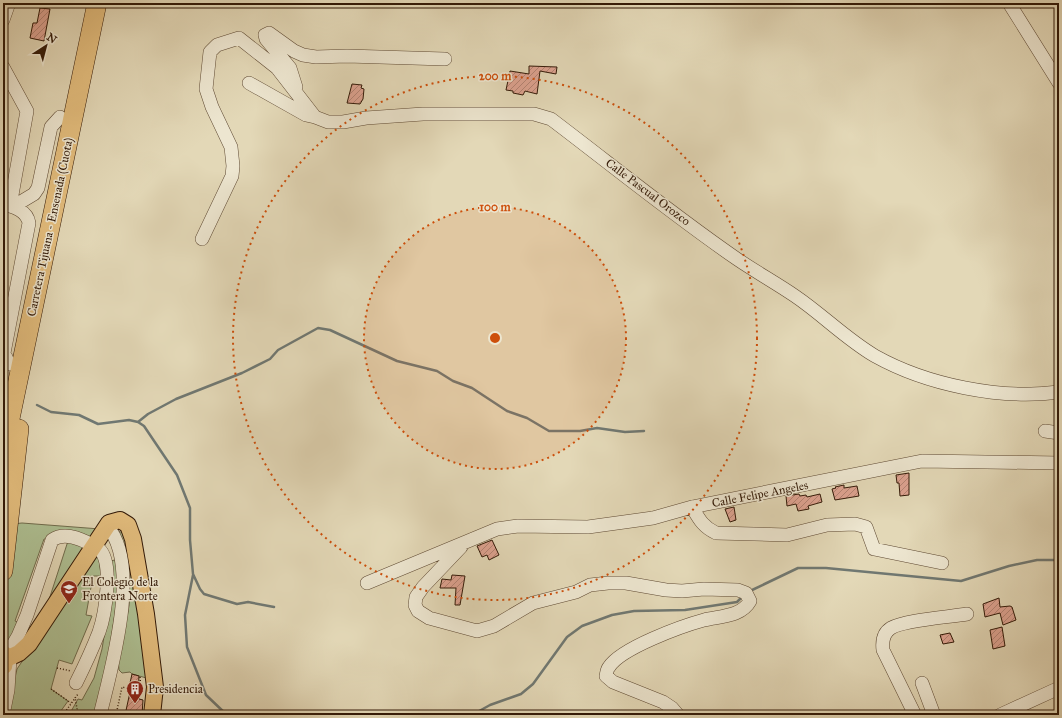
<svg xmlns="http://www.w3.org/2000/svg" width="1062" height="718" font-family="'IM FELL Great Primer',serif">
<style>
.green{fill:#aec093;stroke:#706c4d}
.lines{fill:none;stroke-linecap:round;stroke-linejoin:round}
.stream{stroke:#707872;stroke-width:2.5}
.building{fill:url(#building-hatch);stroke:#321907}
.minor-casing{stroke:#5e4933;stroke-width:14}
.major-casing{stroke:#321907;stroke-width:18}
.highway-casing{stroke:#321907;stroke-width:20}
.path{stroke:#321907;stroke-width:1.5;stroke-dasharray:1 2;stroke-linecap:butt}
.minor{stroke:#ede6d0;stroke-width:13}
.major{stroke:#e2bc7c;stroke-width:16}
.highway{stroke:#e2bc7c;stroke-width:19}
.ring{fill:none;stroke:#cd4f0b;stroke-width:2;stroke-dasharray:2 4}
.labels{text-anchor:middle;stroke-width:3;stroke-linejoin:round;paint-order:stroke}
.street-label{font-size:12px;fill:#321907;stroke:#ede6d0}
.poi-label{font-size:12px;fill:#321907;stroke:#ede6d0;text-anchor:start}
.centre{fill:#cd4f0b;stroke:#ede6d0;stroke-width:2}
.ring-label{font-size:12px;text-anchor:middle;font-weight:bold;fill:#cd4f0b;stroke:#ede6d0;stroke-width:3;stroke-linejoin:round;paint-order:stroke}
</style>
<defs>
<pattern id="building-hatch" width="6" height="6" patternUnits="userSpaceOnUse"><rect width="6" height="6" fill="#dea391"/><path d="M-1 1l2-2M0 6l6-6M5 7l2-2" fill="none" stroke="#b58474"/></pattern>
</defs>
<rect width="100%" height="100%" fill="#e3d8b7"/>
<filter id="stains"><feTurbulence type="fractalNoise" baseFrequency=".005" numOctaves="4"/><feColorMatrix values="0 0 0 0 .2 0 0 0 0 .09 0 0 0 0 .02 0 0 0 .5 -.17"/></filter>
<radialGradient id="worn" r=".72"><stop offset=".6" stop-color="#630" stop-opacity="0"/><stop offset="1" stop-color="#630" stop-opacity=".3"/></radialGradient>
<path class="green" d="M 22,523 L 100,529 L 96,539 L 44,539 L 15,621 L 20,623 L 6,645 L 3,643 L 3,622 L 12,524 Z
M 117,531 L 124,533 L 135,557 L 150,679 L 132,674 L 130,672 L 122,673 L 119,670 C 116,650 126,626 129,606 C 131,580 124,555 117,531 Z
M 68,541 L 88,546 L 46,609 Z
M 97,556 L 99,557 L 101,576 L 93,576 L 86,615 L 92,616 L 72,664 L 59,660 L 51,689 L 68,701 L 58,715 L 7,715 L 17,669 L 68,593 Z
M 115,560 C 121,582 116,605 113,627 C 109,657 104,686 98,715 L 69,715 L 78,699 L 82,700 L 94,678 L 102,649 L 113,581 L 110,561 Z"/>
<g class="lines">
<path class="stream" d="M 37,405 L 51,412 L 79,415 L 98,424 L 129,420 L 138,422 L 144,426 L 177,475 L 190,508 L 190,540 L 193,574 L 200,589 L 204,594 L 237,604 L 248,602 L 274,607
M 138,422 L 148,414 L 176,399 L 242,373 L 270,359 L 278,350 L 318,328 L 330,330 L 397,361 L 437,371 L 453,381 L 472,388 L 507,411 L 527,418 L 549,431 L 580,431 L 597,428 L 625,432 L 644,431
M 193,575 L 185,615 L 187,647 L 206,695 L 227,715
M 750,591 L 798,568 L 826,568 L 961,581 L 1009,566 L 1037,560 L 1059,560
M 472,715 L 490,705 L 521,694 L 533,684 L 567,637 L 582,626 L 612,615 L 634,611 L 685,610 L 737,602 L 743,596"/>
</g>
<path class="building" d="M 40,8 L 50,9 L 44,41 L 30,38 L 33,23 L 37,23 Z
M 529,66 L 557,67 L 556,74 L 540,71 L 537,94 L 525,91 L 523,95 L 513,93 L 513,91 L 506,90 L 510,71 L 529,74 Z
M 352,84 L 362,85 L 361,88 L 364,89 L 363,99 L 360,104 L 347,103 Z
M 909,473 L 909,495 L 900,496 L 899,483 L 897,483 L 896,475 Z
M 844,485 L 844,488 L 857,486 L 859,496 L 835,500 L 832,489 L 836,488 L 835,487 Z
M 799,494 L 800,496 L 806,495 L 807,497 L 820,494 L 822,502 L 808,506 L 809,509 L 798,511 L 796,504 L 787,506 L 786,496 Z
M 734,507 L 736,520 L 730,522 L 725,509 Z
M 492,540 L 499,555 L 489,560 L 487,555 L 482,557 L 477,546 Z
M 452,575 L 465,576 L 460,605 L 455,605 L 456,588 L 440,588 L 442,579 L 451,580 Z
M 999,598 L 1000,607 L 1010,606 L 1012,607 L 1016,620 L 1003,625 L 1000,613 L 985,617 L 983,604 Z
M 1002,627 L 1005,646 L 993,649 L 990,630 Z
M 950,633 L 954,642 L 943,644 L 940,635 Z
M 132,674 L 139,676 L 138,693 L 140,693 L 139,699 L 143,700 L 142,715 L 125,715 L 132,683 L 130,683 Z"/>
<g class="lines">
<defs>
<path id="minor" d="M 1009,3 L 1059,83
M 3,20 L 9,3
M 3,67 L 27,111 L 10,206
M 249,83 L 306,115 L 315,117
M 296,87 L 290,68 L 266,39 L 265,35 L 269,33 L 294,51 L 303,55 L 316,57 L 347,56 L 445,59
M 3,205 C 14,206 27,211 29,223 L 4,353 L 9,364
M 14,206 L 34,194 L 38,188 L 51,127 L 60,117
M 202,239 L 232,176 L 233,166 L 231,147 L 212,107 L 206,89 L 210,52 L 217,45 L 239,38 L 277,68 L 315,117 L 328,122 L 343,122 L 366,118 L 423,114 L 534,114 L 551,119 C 613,166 673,215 737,259 C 756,272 776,283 795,296 C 823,315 846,339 875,356 C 927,385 1001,400 1059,392
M 1045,431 L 1059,433
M 692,507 C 699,519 703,527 716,533 L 787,535 L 827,525 L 855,524 L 866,527 L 874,549 L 942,563
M 461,547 L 423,587 L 416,597 L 415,605 L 418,611 L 429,618 L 477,631 L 494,626 L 533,603 L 576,592 L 590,585 L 608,583 L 626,583 L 666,590 L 682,591 L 704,589 L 738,590 L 746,593 L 750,601 C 741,617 720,616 704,620 C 682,626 621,648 609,667 C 607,669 607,672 606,676 L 613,682 L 663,702 L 672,708 L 678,715
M 367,583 L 497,529 L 518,526 L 588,527 L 653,518 L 692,507 L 922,461 L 1059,463
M 4,660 L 18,636 L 27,615 L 52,540 C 66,530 86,541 99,549 C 114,562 105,615 99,632 C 92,650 84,667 76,683
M 922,683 L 934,715
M 3,715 L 8,690 L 10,658
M 100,715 C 111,669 142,565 107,526
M 915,715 L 883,650 C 882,642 883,633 891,628 C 904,620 950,617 967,614
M 1000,715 L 1059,688"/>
<path id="major" d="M 4,660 L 19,653 L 29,644 L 109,523 L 120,520 L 128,525 L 133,539 L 146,614 L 155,687 L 152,715"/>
<path id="highway" d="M 3,452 L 97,3
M 3,571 L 19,429
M 3,655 L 3,665"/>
</defs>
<use href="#minor" class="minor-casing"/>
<use href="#major" class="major-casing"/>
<use href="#highway" class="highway-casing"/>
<path class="path" d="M 57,668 L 71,671
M 140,677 L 141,691
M 51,689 L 71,703
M 63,715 L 78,694
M 75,715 L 77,709 L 75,697
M 116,715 L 122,687 L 141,692"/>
<use href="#minor" class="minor"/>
<use href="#major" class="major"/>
<use href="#highway" class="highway"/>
</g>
<circle cx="495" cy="338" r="131" fill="#cd4f0b" fill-opacity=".12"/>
<g class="ring">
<circle cx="495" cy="338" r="131"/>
<circle cx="495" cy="338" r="262"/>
</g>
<defs>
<symbol id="university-pin" viewBox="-11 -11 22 30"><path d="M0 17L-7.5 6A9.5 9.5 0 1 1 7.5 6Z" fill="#8f2418" stroke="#ede6d0"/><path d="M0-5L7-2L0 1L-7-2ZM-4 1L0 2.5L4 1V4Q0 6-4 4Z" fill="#fff"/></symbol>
<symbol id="building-pin" viewBox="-11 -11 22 30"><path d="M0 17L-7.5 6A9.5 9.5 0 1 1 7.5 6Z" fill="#8f2418" stroke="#ede6d0"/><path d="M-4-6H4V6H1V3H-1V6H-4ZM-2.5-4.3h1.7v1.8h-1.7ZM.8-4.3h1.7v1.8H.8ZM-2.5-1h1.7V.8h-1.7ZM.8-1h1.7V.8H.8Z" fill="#fff"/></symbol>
</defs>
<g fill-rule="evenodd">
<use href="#university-pin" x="59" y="579" width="20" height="27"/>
<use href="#building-pin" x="125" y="679" width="20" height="27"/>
</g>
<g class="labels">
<g class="street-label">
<text transform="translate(648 192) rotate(37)" y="4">Calle Pascual Orozco</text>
<text transform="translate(50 227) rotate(-78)" y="4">Carretera Tijuana - Ensenada (Cuota)</text>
<text transform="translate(760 494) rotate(-11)" y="4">Calle Felipe Angeles</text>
</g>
<g class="poi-label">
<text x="82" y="586">El Colegio de la<tspan x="82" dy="14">Frontera Norte</tspan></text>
<text x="148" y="693">Presidencia</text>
</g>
</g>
<circle cx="495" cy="338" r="6" class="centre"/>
<g class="ring-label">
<text x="495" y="80">200 m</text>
<text x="495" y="211">100 m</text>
</g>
<rect width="1062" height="718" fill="none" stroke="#e3d8b7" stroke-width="16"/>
<rect x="4" y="4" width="1054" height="710" fill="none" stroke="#321907" stroke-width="2"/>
<rect x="8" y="8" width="1046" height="702" fill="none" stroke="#321907"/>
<g transform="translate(46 46) rotate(36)" stroke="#ede6d0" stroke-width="3" paint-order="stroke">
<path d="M0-3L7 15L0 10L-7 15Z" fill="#321907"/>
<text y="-6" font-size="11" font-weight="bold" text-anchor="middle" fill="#321907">N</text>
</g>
<rect width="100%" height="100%" filter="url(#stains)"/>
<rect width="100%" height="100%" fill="url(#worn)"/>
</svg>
